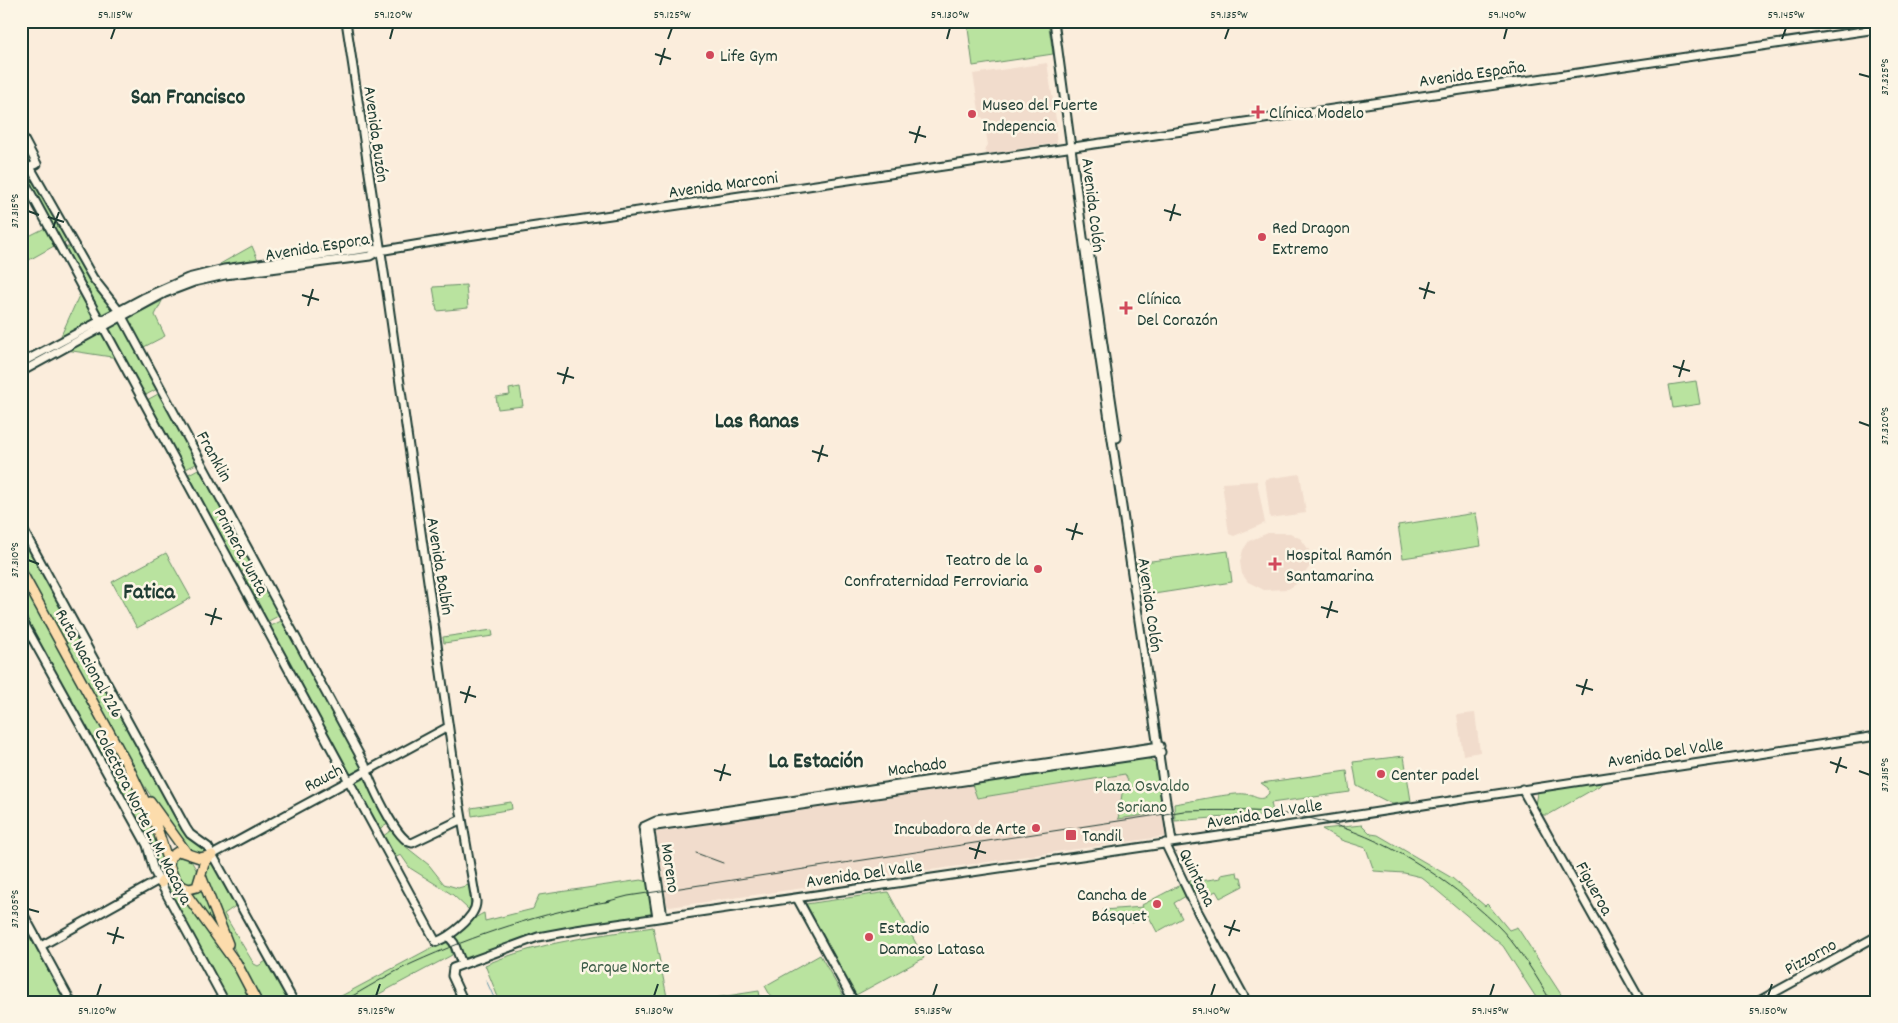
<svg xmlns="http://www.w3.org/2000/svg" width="1898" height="1023" font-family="Dekko,sans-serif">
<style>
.built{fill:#f1dccc}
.green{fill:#b9e39f;stroke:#6c906a}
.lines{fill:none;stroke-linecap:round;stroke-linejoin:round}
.stream{stroke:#6b9bad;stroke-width:1}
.secondary-casing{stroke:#1f3d34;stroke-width:11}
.highway-casing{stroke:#1f3d34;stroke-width:12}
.secondary{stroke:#fcf5e5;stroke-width:7}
.highway{stroke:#fcdcac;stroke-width:9}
.rail{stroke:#1f3d34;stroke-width:1}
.ticks{fill:none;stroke:#1f3d34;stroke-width:2}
.poi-dot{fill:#d1495b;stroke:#fcf5e5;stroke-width:2}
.labels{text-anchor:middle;stroke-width:5;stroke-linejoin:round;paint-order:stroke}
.poi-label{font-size:18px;fill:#1f3d34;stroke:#fcf5e5;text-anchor:start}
.street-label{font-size:18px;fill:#1f3d34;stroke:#fcf5e5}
.park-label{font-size:18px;fill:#3e5e49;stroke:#fcf5e5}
.district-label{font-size:22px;font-weight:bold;fill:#1f3d34;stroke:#fcf5e5}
.neatline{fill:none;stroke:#1f3d34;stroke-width:2}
.ticks-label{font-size:12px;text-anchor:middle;fill:#1f3d34}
</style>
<rect width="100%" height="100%" fill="#fbeddc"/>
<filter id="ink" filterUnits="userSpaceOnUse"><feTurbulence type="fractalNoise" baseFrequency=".02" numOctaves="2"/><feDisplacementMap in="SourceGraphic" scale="10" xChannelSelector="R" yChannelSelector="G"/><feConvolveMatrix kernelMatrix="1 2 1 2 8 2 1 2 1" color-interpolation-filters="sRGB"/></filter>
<g filter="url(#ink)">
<path class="built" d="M 1047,63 L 1057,126 L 1055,126 L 1057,143 L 986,154 L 985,149 L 988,145 L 984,119 L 980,116 L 973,74 Z
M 1300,474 L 1306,513 L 1270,518 L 1265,479 Z
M 1257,481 L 1265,523 L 1234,536 L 1229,534 L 1222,483 Z
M 1268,533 L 1290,533 L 1301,539 L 1309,550 L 1310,566 L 1298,583 L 1288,589 L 1264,590 L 1248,582 L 1242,574 L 1240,562 L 1243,550 L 1249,541 Z
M 1475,713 L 1480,752 L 1463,755 L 1457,715 Z
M 1125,774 L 1128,780 L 1123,788 L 1165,812 L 1169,836 L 670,907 L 667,906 L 656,832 L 972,784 L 977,798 Z"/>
<path class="green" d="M 967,21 L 1048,21 L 1053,54 L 973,66 Z
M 29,170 L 68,241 L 62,245 L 23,173 Z
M 45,228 L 54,246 L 29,260 L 21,247 L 21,240 Z
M 252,246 L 258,260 L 221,266 L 220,264 Z
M 67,247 L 72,247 L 97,291 L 114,310 L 101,316 L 65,251 Z
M 466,285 L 468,308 L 437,311 L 433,287 Z
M 81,291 L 96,319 L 60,338 Z
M 162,301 L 155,315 L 165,336 L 142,348 L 126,319 Z
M 121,321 L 157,389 L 144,396 L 107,328 Z
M 102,330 L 118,358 L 66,350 Z
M 1696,381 L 1700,404 L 1673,408 L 1669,385 Z
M 520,387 L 523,406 L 498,409 L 496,397 L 510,395 L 509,389 Z
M 160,393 L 198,463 L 184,470 L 147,400 Z
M 200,468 L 253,566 L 240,573 L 187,475 Z
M 1476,513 L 1481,546 L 1403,558 L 1398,525 Z
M 21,530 L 183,826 L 206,848 L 204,853 L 198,854 C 180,843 169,823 157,805 C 105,730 65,645 21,564 Z
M 1228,551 L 1232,582 L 1141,596 L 1136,563 Z
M 166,553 L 191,598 L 137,628 L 112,582 Z
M 255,569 L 280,615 L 267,622 L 242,577 Z
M 21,577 L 127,772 L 153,828 L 166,871 L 162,876 L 158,873 L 149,847 L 21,612 Z
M 283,620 L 363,767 L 349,775 L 269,627 Z
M 492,630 L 493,636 L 444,643 L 443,637 Z
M 1404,756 L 1411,801 L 1392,804 L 1357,786 L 1353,762 Z
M 1145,757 L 1156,764 L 1165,812 L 1118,819 L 1123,788 L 1128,780 L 1125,774 L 977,798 L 972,784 Z
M 1347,771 L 1350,792 L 1271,803 L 1274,816 L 1238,816 L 1175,821 L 1174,804 C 1188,802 1234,792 1245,794 C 1255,795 1261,804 1269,793 L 1268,788 L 1261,783 Z
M 363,774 L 390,823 L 379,829 L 352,780 Z
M 1599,782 L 1602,783 L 1599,786 L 1548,815 L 1542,815 L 1535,805 L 1537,793 L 1544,789 Z
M 511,802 L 512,809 L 472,816 L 471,808 Z
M 1362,825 L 1371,834 L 1378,835 L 1452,878 L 1485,906 L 1487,904 L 1490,907 L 1509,930 L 1517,927 L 1566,1002 L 1539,1002 L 1503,946 L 1421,877 L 1404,873 L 1374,871 L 1366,848 L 1341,840 L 1322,829 Z
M 390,831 L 395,832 L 405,846 L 429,865 L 444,884 L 458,888 L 469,885 L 471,909 L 469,910 L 453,895 L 410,868 L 401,855 L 394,858 L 382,837 Z
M 177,854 L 189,857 L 198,873 L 198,880 L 189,887 L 177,878 L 172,860 Z
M 209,863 L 213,863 L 237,905 L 224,914 L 254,964 L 258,966 L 268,960 L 290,1002 L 262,1002 C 239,959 214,915 205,867 Z
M 1237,872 L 1238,877 L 1241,877 L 1243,886 L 1220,898 L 1216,891 L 1204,897 L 1201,891 L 1194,895 L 1187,882 L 1200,878 L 1200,881 L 1221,878 L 1221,875 Z
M 641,880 L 649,882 L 655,917 L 540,935 L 467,958 L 463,956 L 455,938 C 457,931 476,916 484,913 L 485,921 L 533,909 L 539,895 Z
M 202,884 L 226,944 L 188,892 Z
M 1180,885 L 1186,896 L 1174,903 L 1182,918 L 1157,932 L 1148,915 L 1132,923 L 1129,917 L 1107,917 L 1103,910 L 1143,907 L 1142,905 Z
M 170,886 C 201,909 233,968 253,1002 L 228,1002 L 167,889 Z
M 888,892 L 924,958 L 856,995 L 806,904 Z
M 21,920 L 66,1002 L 21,1002 Z
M 653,927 L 668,1002 L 500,1002 L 485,965 C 538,942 596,936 653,927 Z
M 444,941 L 450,946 L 452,955 L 364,1002 L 330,1002 Z
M 820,955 L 845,999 L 841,1002 L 774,1002 L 765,986 Z
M 759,991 L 761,1002 L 701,1002 L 701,1000 Z"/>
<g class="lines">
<path class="stream" d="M 486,980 L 496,1002"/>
<defs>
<path id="secondary" d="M 1054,21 L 1094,319 L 1172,842
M 21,134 L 37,164 L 30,167 L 93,278 L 119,311 L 365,765 C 369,780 396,841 412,843 L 462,819
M 21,175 L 436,942 C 449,937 477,917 476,901 L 460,807 L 388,299 L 346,21
M 1088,244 L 1117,438
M 21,363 L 143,298 L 188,278 L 224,269 L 371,248 L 379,251
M 21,372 L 165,293 L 194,282 L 225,275 L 370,256 L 379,251 L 468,236 L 1877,29
M 21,526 L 186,828 L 190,834 L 208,847 L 294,1002
M 21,618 L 147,845 L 154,871 L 225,1002
M 1522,789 L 1641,1002
M 649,825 L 656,826 L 727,816 L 1161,752
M 649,825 L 663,917
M 1165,843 L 1198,912 L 1247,1002
M 212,855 L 448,727
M 797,898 L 854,1002
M 21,910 L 71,1002
M 657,918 L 643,827 L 656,821 L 1160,746
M 449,937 L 454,943 L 462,964
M 41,946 L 159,880
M 464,1002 L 452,976 L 453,968 L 538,937 L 576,930 L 1253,831 L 1877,736
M 1757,1002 L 1877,936"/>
<path id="highway" d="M 21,571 L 130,770 L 156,825 L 169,865
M 150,802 L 186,852
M 212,855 L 200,858 L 179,851 L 170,857 L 169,865 L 173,876 L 238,966
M 201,876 L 228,944
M 161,883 L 167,876 L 169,867
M 181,886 L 189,889 L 197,887 L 204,864 L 210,856
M 236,962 L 257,1002"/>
</defs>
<use href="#secondary" class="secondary-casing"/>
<use href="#highway" class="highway-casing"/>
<use href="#secondary" class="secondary"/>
<use href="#highway" class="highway"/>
<path class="rail" d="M 696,853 L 723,863
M 605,902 L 628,896 L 1184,811 C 1227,810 1275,809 1317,820 C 1385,837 1446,877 1496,924 C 1516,943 1538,978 1551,1002
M 342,1002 C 365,989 389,974 413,963 C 475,935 543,912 611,901"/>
</g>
</g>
<path class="ticks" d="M 111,39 L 115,28M 390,39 L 393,28M 668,39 L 672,28M 947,39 L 950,28M 1225,39 L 1229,28M 1504,39 L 1507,28M 1782,39 L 1786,28M 655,54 L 671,59M 660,65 L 665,48M 1859,74 L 1870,77M 909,132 L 926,137M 915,143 L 920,126M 1164,210 L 1181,215M 28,211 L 39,215M 48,217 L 64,222M 1170,221 L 1175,204M 53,228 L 59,212M 1419,288 L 1435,293M 302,295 L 319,300M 1424,299 L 1429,282M 308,306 L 313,289M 1673,366 L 1690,371M 557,373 L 574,378M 1679,377 L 1684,360M 563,384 L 568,367M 1859,422 L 1870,426M 812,451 L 828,456M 818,462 L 823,445M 1066,529 L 1083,534M 1072,540 L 1077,523M 28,560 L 39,564M 1321,607 L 1338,612M 205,614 L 222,619M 1327,618 L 1332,601M 211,625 L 216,608M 1576,685 L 1593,690M 460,692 L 476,697M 1582,695 L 1587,679M 465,703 L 470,686M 1830,762 L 1847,768M 714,770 L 731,775M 1859,771 L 1870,775M 1836,773 L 1841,757M 720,781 L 725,764M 969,848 L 986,853M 975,859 L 980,842M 28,909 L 39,912M 1224,926 L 1240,931M 107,933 L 124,938M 1229,936 L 1235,920M 113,944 L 118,927M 97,996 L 101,984M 376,996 L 380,984M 654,996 L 658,984M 933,996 L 937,984M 1211,996 L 1215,984M 1490,996 L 1494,984M 1768,996 L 1772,984"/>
<g class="poi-dot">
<circle cx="710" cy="55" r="5"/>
<path d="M1255.5 104.5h5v5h5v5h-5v5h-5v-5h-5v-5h5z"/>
<circle cx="972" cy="114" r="5"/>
<circle cx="1262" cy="237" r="5"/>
<path d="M1123.5 300.5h5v5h5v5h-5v5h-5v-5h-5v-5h5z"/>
<path d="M1272.5 556.5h5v5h5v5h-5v5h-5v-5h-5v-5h5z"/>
<circle cx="1038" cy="569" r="5"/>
<circle cx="1381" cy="774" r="5"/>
<circle cx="1036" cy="828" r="5"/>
<rect x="1065" y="829" width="12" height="12" rx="2.5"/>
<circle cx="1157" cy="904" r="5"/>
<circle cx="869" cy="937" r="5"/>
</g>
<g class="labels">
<g class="poi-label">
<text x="720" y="61">Life Gym</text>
<text x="982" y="110">Museo del Fuerte<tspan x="982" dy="21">Indepencia</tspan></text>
<text x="1269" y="118">Clínica Modelo</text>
<text x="1272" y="233">Red Dragon<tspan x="1272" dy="21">Extremo</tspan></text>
<text x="1137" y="304">Clínica<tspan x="1137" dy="21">Del Corazón</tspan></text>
<text x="1286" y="560">Hospital Ramón<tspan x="1286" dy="21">Santamarina</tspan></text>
<text x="1028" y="565" text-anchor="end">Teatro de la<tspan x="1028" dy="21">Confraternidad Ferroviaria</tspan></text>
<text x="1391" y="780">Center padel</text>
<text x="1026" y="834" text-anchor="end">Incubadora de Arte</text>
<text x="1082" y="841">Tandil</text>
<text x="1147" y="900" text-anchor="end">Cancha de<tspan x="1147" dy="21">Básquet</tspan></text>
<text x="879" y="933">Estadio<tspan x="879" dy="21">Damaso Latasa</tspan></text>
</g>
<g class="street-label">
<text transform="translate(1472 73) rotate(-8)" y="6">Avenida España</text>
<text transform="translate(377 134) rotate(82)" y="6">Avenida Buzón</text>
<text transform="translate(723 184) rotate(-8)" y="6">Avenida Marconi</text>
<text transform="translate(1094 205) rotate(83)" y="6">Avenida Colón</text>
<text transform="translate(317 246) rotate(-9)" y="6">Avenida Espora</text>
<text transform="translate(215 456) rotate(61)" y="6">Franklin</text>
<text transform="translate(242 551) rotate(62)" y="6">Primera Junta</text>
<text transform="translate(441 566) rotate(81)" y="6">Avenida Balbín</text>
<text transform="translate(1151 605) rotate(82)" y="6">Avenida Colón</text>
<text transform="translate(90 663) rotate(61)" y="6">Ruta Nacional 226</text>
<text transform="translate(1665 752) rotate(-9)" y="6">Avenida Del Valle</text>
<text transform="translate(917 766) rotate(-8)" y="6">Machado</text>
<text transform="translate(323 777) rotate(-28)" y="6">Rauch</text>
<text transform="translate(1264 813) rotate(-9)" y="6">Avenida Del Valle</text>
<text transform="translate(144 816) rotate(63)" y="6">Colectora Norte L. M. Macaya</text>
<text transform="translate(671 868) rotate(82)" y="6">Moreno</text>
<text transform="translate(864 873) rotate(-8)" y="6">Avenida Del Valle</text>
<text transform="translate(1198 877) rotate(64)" y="6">Quintana</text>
<text transform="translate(1595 888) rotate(61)" y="6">Figueroa</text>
<text transform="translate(1810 956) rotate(-29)" y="6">Pizzorno</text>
</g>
<g class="park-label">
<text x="1142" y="791">Plaza Osvaldo<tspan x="1142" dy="21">Soriano</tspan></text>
<text x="625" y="972">Parque Norte</text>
</g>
<g class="district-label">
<text x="188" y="103">San Francisco</text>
<text x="757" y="427">Las Ranas</text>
<text x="149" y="598">Fatica</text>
<text x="816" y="767">La Estación</text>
</g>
</g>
<rect width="1898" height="1023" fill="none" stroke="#fcf5e5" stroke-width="55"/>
<rect x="28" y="28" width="1842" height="968" class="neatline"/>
<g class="ticks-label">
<text x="115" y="18">59.115°W</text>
<text x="393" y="18">59.120°W</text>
<text x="672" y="18">59.125°W</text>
<text x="950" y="18">59.130°W</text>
<text x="1229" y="18">59.135°W</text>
<text x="1507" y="18">59.140°W</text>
<text x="1786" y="18">59.145°W</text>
<text transform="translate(1884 77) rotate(-90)" y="4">37.325°S</text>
<text transform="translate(14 211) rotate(-90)" y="4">37.315°S</text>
<text transform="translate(1884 426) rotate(-90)" y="4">37.320°S</text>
<text transform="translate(14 560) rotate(-90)" y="4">37.310°S</text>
<text transform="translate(1884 775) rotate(-90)" y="4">37.315°S</text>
<text transform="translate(14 909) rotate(-90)" y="4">37.305°S</text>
<text x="97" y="1014">59.120°W</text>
<text x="376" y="1014">59.125°W</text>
<text x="654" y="1014">59.130°W</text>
<text x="933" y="1014">59.135°W</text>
<text x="1211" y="1014">59.140°W</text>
<text x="1490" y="1014">59.145°W</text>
<text x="1768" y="1014">59.150°W</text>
</g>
</svg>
